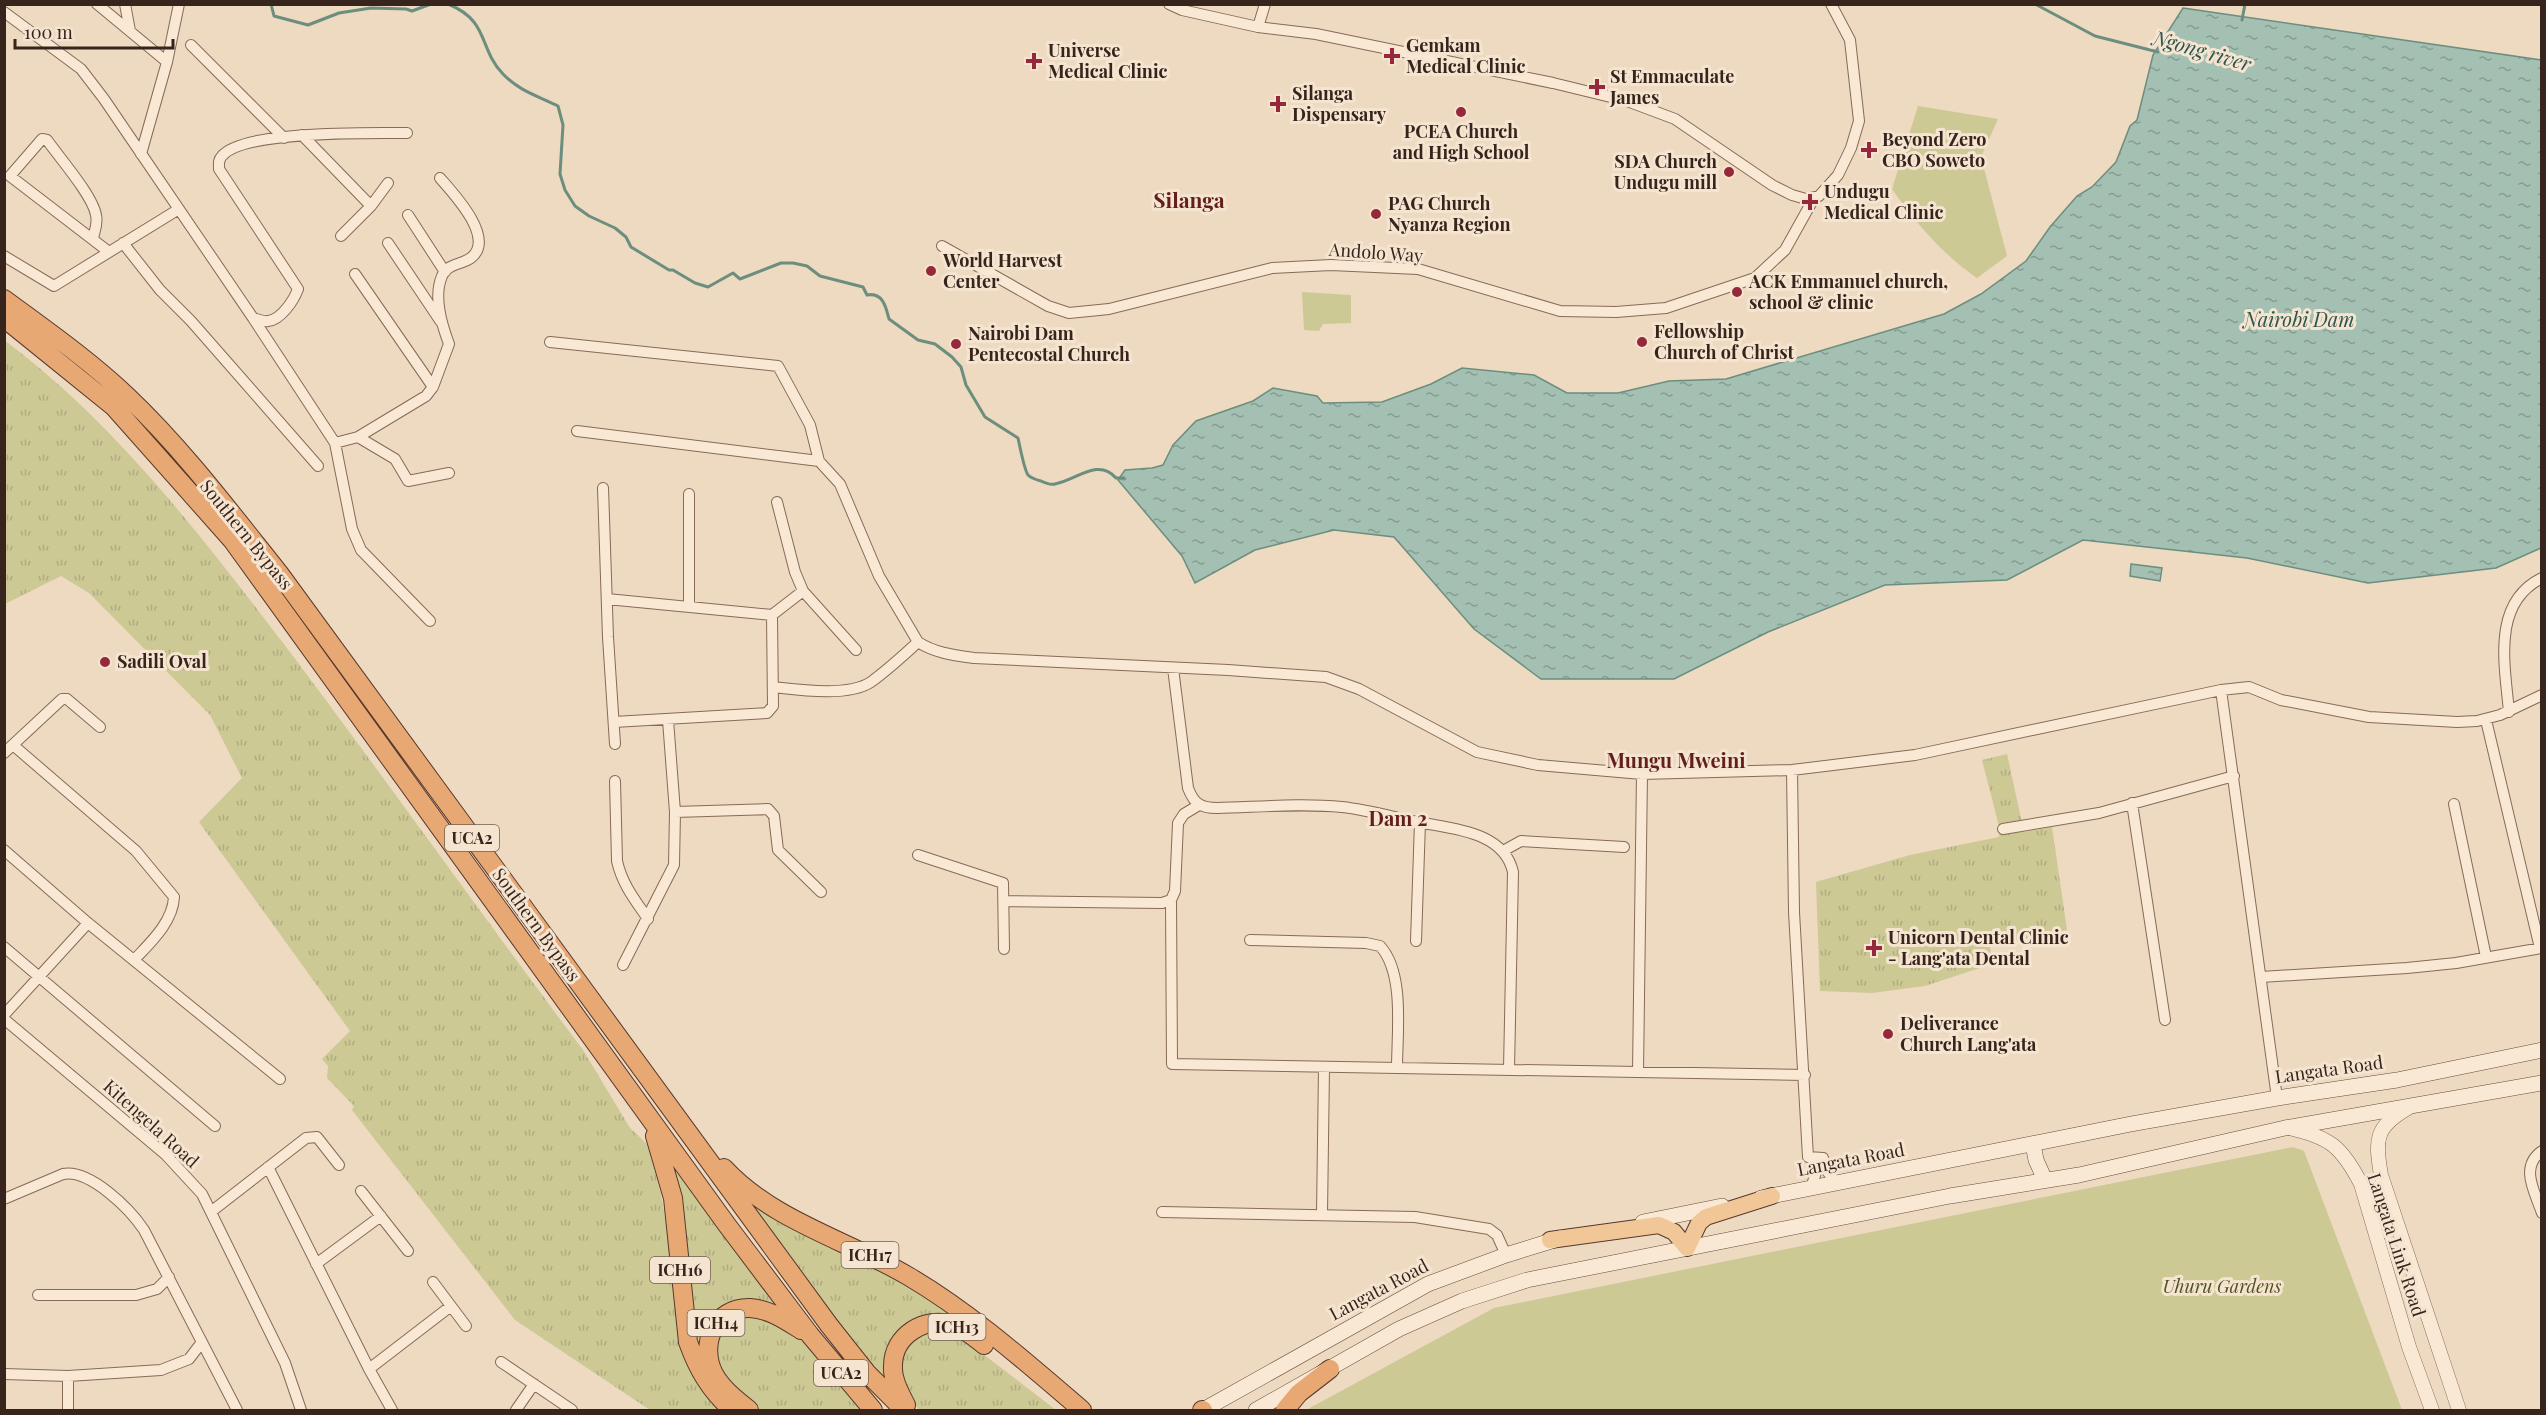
<svg xmlns="http://www.w3.org/2000/svg" width="2546" height="1415" font-family="'Playfair Display',serif">
<style>
.grass{fill:url(#grass-tufts)}
.park{fill:#ccc995}
.water{fill:url(#water-ripples);stroke:#6b8e7f;stroke-width:1.5}
.lines{fill:none;stroke-linecap:round;stroke-linejoin:round}
.stream{stroke:#6b8e7f;stroke-width:3}
.minor-casing{stroke:#876a58;stroke-width:12}
.tertiary-casing{stroke:#876a58;stroke-width:15}
.secondary-casing{stroke:#694b3c;stroke-width:16}
.primary-casing{stroke:#55392d;stroke-width:18}
.trunk-casing{stroke:#55392d;stroke-width:20}
.minor{stroke:#f9e8d4;stroke-width:10}
.tertiary{stroke:#f9e8d4;stroke-width:14}
.secondary{stroke:#f9e8d4;stroke-width:15}
.primary{stroke:#f2c798;stroke-width:16}
.trunk{stroke:#e8a874;stroke-width:18}
.poi-dot{fill:#96283b;stroke:#f5e4d0;stroke-width:2}
.labels{text-anchor:middle;stroke-width:6;stroke-linejoin:round;paint-order:stroke}
.shield{fill:#f5e4d0;stroke:#705e53;stroke-width:1.5}
.shield-label{font-size:16px;font-weight:bold;fill:#37251d}
.poi-label{font-size:18px;font-weight:bold;fill:#37251d;stroke:#f5e4d0;text-anchor:start}
.street-label{font-size:18px;fill:#37251d;stroke:#f5e4d0}
.park-label{font-size:18px;font-style:italic;fill:#4f5323;stroke:#f5e4d0}
.water-label{font-size:20px;font-style:italic;fill:#2c564d;stroke:#f5e4d0}
.neighbourhood-label{font-size:20px;font-weight:bold;fill:#631f1c;stroke:#f5e4d0}
.quarter-label{font-size:21px;font-weight:bold;fill:#631f1c;stroke:#f5e4d0}
</style>
<defs>
<pattern id="grass-tufts" width="24" height="20" patternUnits="userSpaceOnUse" patternTransform="scale(1.5)"><rect width="24" height="20" fill="#ccc995"/><path d="M3 7l-1-3M5 7V3M7 7l1-3M15 17l-1-3M17 17v-4M19 17l1-3" fill="none" stroke="#b0ac80"/></pattern>
<pattern id="water-ripples" width="26" height="14" patternUnits="userSpaceOnUse" patternTransform="scale(1.5)"><rect width="26" height="14" fill="#a3c0b3"/><path d="M2 4q2-2 4 0t4 0M15 11q2-2 4 0t4 0" fill="none" stroke="#869c91"/></pattern>
</defs>
<rect width="100%" height="100%" fill="#eed9c1"/>
<path class="grass" d="M 4,340 C 118,425 204,540 290,652 C 389,784 484,918 583,1050 L 630,1128 L 647,1144 L 661,1194 L 673,1260 L 676,1320 L 684,1355 L 709,1400 L 720,1410 L 650,1410 L 515,1320 L 352,1110 L 354,1106 L 327,1078 L 328,1066 L 322,1059 L 350,1031 L 199,822 L 242,778 L 210,715 L 89,593 L 61,576 L 5,604 Z
M 2007,754 L 2024,832 L 2052,827 L 2067,930 L 1990,946 L 1992,964 L 1925,986 L 1872,993 L 1820,991 L 1816,882 L 1910,855 L 1999,837 L 2000,830 L 1982,760 Z
M 662,1141 L 792,1320 L 719,1309 L 705,1367 L 694,1333 Z
M 734,1182 L 895,1274 L 955,1317 L 922,1319 L 888,1384 L 777,1246 Z
M 738,1314 C 744,1314 751,1313 757,1314 C 794,1320 842,1383 867,1410 L 760,1410 L 749,1404 L 717,1366 L 714,1346 L 721,1326 Z
M 939,1330 L 961,1337 L 1056,1410 L 919,1410 C 904,1390 889,1349 920,1334 C 925,1332 933,1331 939,1330 Z"/>
<path class="park" d="M 1918,106 L 1998,119 L 1981,157 L 2007,256 L 1977,278 C 1942,254 1916,223 1892,189 Z
M 1302,292 L 1351,295 L 1351,323 L 1323,324 L 1319,331 L 1304,330 Z
M 2293,1147 L 2304,1151 L 2402,1410 L 1306,1410 L 1494,1308 Z"/>
<path class="water" d="M 2183,8 L 2541,60 L 2541,548 L 2496,568 L 2368,583 L 2247,558 L 2083,540 L 2007,580 L 1885,585 L 1768,632 L 1674,679 L 1541,679 L 1474,629 L 1394,537 L 1334,530 L 1255,550 L 1195,583 L 1182,556 L 1118,480 L 1125,470 L 1152,468 L 1163,465 L 1173,445 L 1196,421 L 1253,401 L 1273,388 L 1317,396 L 1323,403 L 1382,402 L 1431,384 L 1462,368 L 1534,375 L 1567,393 L 1618,393 L 1669,381 L 1726,379 L 1944,314 L 1981,294 L 2026,261 L 2050,227 L 2077,196 L 2092,187 L 2116,162 L 2130,126 L 2137,120 L 2153,55 Z
M 2131,564 L 2162,568 L 2160,581 L 2130,576 Z"/>
<g class="lines">
<path class="stream" d="M 271,4 L 274,16 L 308,25 L 339,13 L 371,8 L 406,9 L 412,11 L 431,4
M 448,4 C 490,21 478,48 503,74 C 519,91 538,96 558,106 L 563,125 L 560,174 L 565,190 L 575,206 L 589,216 L 615,228 L 626,237 L 631,247 L 669,270 L 673,270 L 695,283 L 708,287 L 733,273 L 740,279 L 781,263 L 793,263 L 807,266 L 820,276 L 863,287 L 867,295 C 883,292 886,307 889,319 L 918,340 L 935,344 L 952,357 L 961,367 L 966,385 L 985,417 L 1018,438 C 1020,447 1024,469 1028,475 C 1031,478 1037,480 1041,481 C 1045,483 1050,485 1055,484 C 1075,481 1098,457 1116,478 L 1124,478
M 2035,4 L 2095,36 L 2158,52
M 2242,20 L 2245,4"/>
<defs>
<path id="minor" d="M 97,4 L 167,62
M 125,4 L 130,31
M 1169,4 L 1182,10 L 1258,27 L 1316,34 L 1553,83 L 1627,101 L 1675,119 L 1772,185 L 1792,195 L 1806,199 L 1819,196 L 1838,175 L 1851,148 L 1859,121 L 1850,40 L 1831,4
M 4,12 L 81,69 L 104,99 L 253,318 C 257,319 263,322 268,321 C 281,320 294,300 298,289 L 219,169 C 219,164 218,160 222,156 C 243,130 372,133 407,133
M 1258,27 L 1265,4
M 191,45 L 284,138
M 302,135 L 371,206
M 141,154 L 167,62 L 179,4
M 408,215 L 445,272
M 341,236 L 371,206 L 388,183
M 93,238 C 95,230 98,223 96,215 C 93,196 59,157 47,140 L 42,139 L 10,176 L 109,252
M 123,243 L 160,290 L 191,321 L 318,466
M 388,243 L 441,322
M 942,246 L 1048,306 L 1069,313 L 1109,309 L 1272,268 L 1331,265 L 1418,269 L 1560,311 L 1616,312 L 1666,308 L 1755,278 L 1785,250 L 1814,198
M 4,256 L 54,286 L 179,209
M 355,274 L 433,387
M 253,318 L 335,443
M 550,342 L 778,366 L 810,425 L 819,461 L 840,484 L 879,576 L 918,642 C 935,653 953,655 974,658 L 1228,670 L 1326,677 L 1359,689 L 1477,752 L 1538,765 L 1642,774 L 1792,770 L 1915,755 L 2221,690 L 2277,1098
M 577,431 L 819,461
M 358,437 L 395,459 L 408,481 L 449,473
M 603,488 L 608,637 L 615,744
M 689,494 L 689,606
M 777,502 L 795,572 L 803,591 L 856,650
M 607,599 L 772,615 L 773,706 L 767,713 L 614,722
M 772,615 L 803,591
M 430,621 L 361,550 L 352,529 L 335,443 L 358,437 L 426,396 L 433,387 L 449,344 C 442,325 433,297 442,276 C 447,263 463,265 472,257 C 495,237 453,193 440,178
M 1173,668 L 1188,788 C 1194,804 1201,808 1217,808 C 1258,807 1301,803 1342,807 C 1368,810 1393,817 1418,822 C 1452,829 1504,831 1513,872 L 1509,1069
M 773,687 C 800,690 848,697 871,682 C 886,671 905,654 918,642
M 2221,690 L 2249,687 L 2281,700 L 2369,717 L 2457,722 L 2477,721 L 2500,715 L 2542,695
M 2509,712 C 2505,666 2491,603 2542,578
M 2486,720 L 2540,948
M 13,745 L 136,851 L 174,897 C 173,922 150,943 134,960
M 4,753 L 62,699 L 67,699 L 100,727
M 1792,770 L 1794,912 L 1808,1157
M 615,781 L 617,861 C 622,884 635,900 648,919
M 2132,803 L 2165,1020
M 2454,804 L 2486,957
M 675,812 L 768,809 L 774,816 L 778,850 L 821,892
M 2003,829 L 2099,813 L 2234,776
M 4,850 L 88,923 L 280,1079
M 1503,851 L 1521,841 L 1624,847
M 918,855 L 1003,883 L 1004,949
M 1171,900 L 1172,1064 L 1805,1075
M 1004,901 L 1162,903 L 1171,900 L 1175,891 L 1178,823 L 1184,814 L 1199,805
M 1250,940 L 1366,943 L 1380,946 C 1405,973 1397,1033 1397,1068
M 1416,941 L 1420,822
M 4,947 L 215,1126
M 623,965 L 674,865 L 675,812 L 668,720
M 2261,977 L 2407,968 L 2456,963 L 2542,948
M 4,1015 L 88,923
M 4,1019 L 166,1155 L 202,1194 L 285,1363 L 301,1410
M 1638,1072 L 1642,774
M 2542,1151 C 2519,1167 2535,1192 2542,1213
M 1808,1157 L 1823,1158 L 1827,1171 L 1836,1183
M 268,1167 L 369,1369 L 392,1410
M 1811,1188 L 1819,1163 L 1819,1159 L 1814,1158
M 361,1191 L 408,1251
M 4,1199 L 63,1174 C 90,1169 130,1209 144,1230 L 237,1410
M 212,1211 L 306,1138 L 317,1137 L 339,1165
M 1162,1212 L 1415,1217 L 1489,1229 L 1497,1235 L 1506,1255
M 1322,1214 L 1324,1068
M 316,1264 L 381,1216
M 433,1282 L 466,1326
M 38,1295 L 136,1295 L 157,1289 L 169,1277
M 501,1362 L 572,1410
M 369,1369 L 451,1306
M 4,1374 L 68,1376 L 161,1370 L 189,1359 L 202,1342
M 68,1410 L 68,1376
M 516,1410 L 534,1384"/>
<path id="tertiary" d="M 2408,1108 C 2375,1127 2375,1139 2381,1175 L 2459,1410
M 2289,1128 C 2330,1137 2342,1147 2361,1184 L 2409,1347 L 2432,1410"/>
<path id="secondary" d="M 2033,1144 L 2036,1160 L 2045,1180
M 1761,1198 L 2131,1124 L 2277,1098 L 2397,1080 L 2542,1050
M 1643,1222 L 1722,1206
M 1203,1410 L 1428,1284 L 1506,1255 L 1561,1238
M 1256,1410 L 1399,1329 L 1462,1301 L 1527,1280 L 1950,1196 L 2079,1175 L 2285,1128 L 2542,1083"/>
<path id="primary" d="M 1550,1240 L 1659,1225 L 1674,1232 L 1687,1248 L 1699,1223 L 1706,1217 L 1772,1196"/>
<path id="trunk" d="M 4,299 C 46,330 89,360 127,396 C 183,449 231,513 279,573 L 829,1325 L 867,1373 L 904,1410
M 4,318 L 114,407 L 232,540 L 727,1225 L 810,1335 L 873,1410
M 655,1136 L 673,1198 L 688,1342 C 698,1370 710,1390 732,1410
M 724,1168 C 773,1221 847,1240 908,1276 C 971,1313 1027,1363 1082,1410
M 906,1405 C 900,1393 892,1379 893,1366 C 893,1335 925,1316 953,1325 C 965,1329 974,1337 984,1345
M 749,1410 C 737,1400 722,1389 714,1374 C 699,1345 714,1307 750,1308 C 769,1309 785,1320 801,1330
M 1202,1410 L 1203,1410
M 1285,1410 L 1299,1393 L 1330,1369"/>
</defs>
<use href="#minor" class="minor-casing"/>
<use href="#tertiary" class="tertiary-casing"/>
<use href="#secondary" class="secondary-casing"/>
<use href="#primary" class="primary-casing"/>
<use href="#trunk" class="trunk-casing"/>
<use href="#minor" class="minor"/>
<use href="#tertiary" class="tertiary"/>
<use href="#secondary" class="secondary"/>
<use href="#primary" class="primary"/>
<use href="#trunk" class="trunk"/>
</g>
<g class="poi-dot">
<path d="M1389 47h6v6h6v6h-6v6h-6v-6h-6v-6h6z"/>
<path d="M1031 52h6v6h6v6h-6v6h-6v-6h-6v-6h6z"/>
<path d="M1594 78h6v6h6v6h-6v6h-6v-6h-6v-6h6z"/>
<path d="M1275 95h6v6h6v6h-6v6h-6v-6h-6v-6h6z"/>
<circle cx="1461" cy="112" r="6"/>
<path d="M1866 141h6v6h6v6h-6v6h-6v-6h-6v-6h6z"/>
<circle cx="1729" cy="172" r="6"/>
<path d="M1807 193h6v6h6v6h-6v6h-6v-6h-6v-6h6z"/>
<circle cx="1376" cy="214" r="6"/>
<circle cx="931" cy="271" r="6"/>
<circle cx="1737" cy="292" r="6"/>
<circle cx="1642" cy="342" r="6"/>
<circle cx="956" cy="344" r="6"/>
<circle cx="105" cy="662" r="6"/>
<path d="M1871 939h6v6h6v6h-6v6h-6v-6h-6v-6h6z"/>
<circle cx="1888" cy="1034" r="6"/>
</g>
<g class="labels">
<g class="shield">
<rect x="445" y="825" width="54" height="26" rx="4.5"/>
<rect x="841.5" y="1242" width="57" height="26" rx="4.5"/>
<rect x="650" y="1257" width="60" height="26" rx="4.5"/>
<rect x="687.5" y="1310" width="57" height="26" rx="4.5"/>
<rect x="928.5" y="1314" width="57" height="26" rx="4.5"/>
<rect x="814" y="1360" width="54" height="26" rx="4.5"/>
</g>
<g class="shield-label">
<text x="472" y="844">UCA2</text>
<text x="870" y="1261">ICH17</text>
<text x="680" y="1276">ICH16</text>
<text x="716" y="1329">ICH14</text>
<text x="957" y="1333">ICH13</text>
<text x="841" y="1379">UCA2</text>
</g>
<g class="poi-label">
<text x="1406" y="52">Gemkam<tspan x="1406" dy="21">Medical Clinic</tspan></text>
<text x="1048" y="57">Universe<tspan x="1048" dy="21">Medical Clinic</tspan></text>
<text x="1610" y="83">St Emmaculate<tspan x="1610" dy="21">James</tspan></text>
<text x="1292" y="100">Silanga<tspan x="1292" dy="21">Dispensary</tspan></text>
<text x="1461" y="138" text-anchor="middle">PCEA Church<tspan x="1461" dy="21">and High School</tspan></text>
<text x="1882" y="146">Beyond Zero<tspan x="1882" dy="21">CBO Soweto</tspan></text>
<text x="1717" y="168" text-anchor="end">SDA Church<tspan x="1717" dy="21">Undugu mill</tspan></text>
<text x="1824" y="198">Undugu<tspan x="1824" dy="21">Medical Clinic</tspan></text>
<text x="1388" y="210">PAG Church<tspan x="1388" dy="21">Nyanza Region</tspan></text>
<text x="943" y="267">World Harvest<tspan x="943" dy="21">Center</tspan></text>
<text x="1749" y="288">ACK Emmanuel church,<tspan x="1749" dy="21">school &amp; clinic</tspan></text>
<text x="1654" y="338">Fellowship<tspan x="1654" dy="21">Church of Christ</tspan></text>
<text x="968" y="340">Nairobi Dam<tspan x="968" dy="21">Pentecostal Church</tspan></text>
<text x="117" y="668">Sadili Oval</text>
<text x="1888" y="944">Unicorn Dental Clinic<tspan x="1888" dy="21">- Lang'ata Dental</tspan></text>
<text x="1900" y="1030">Deliverance<tspan x="1900" dy="21">Church Lang'ata</tspan></text>
</g>
<g class="street-label">
<text transform="translate(1376 253) rotate(4)" y="6">Andolo Way</text>
<text transform="translate(246 535) rotate(51)" y="6">Southern Bypass</text>
<text transform="translate(536 925) rotate(54)" y="6">Southern Bypass</text>
<text transform="translate(2329 1070) rotate(-8)" y="6">Langata Road</text>
<text transform="translate(151 1124) rotate(42)" y="6">Kitengela Road</text>
<text transform="translate(1851 1160) rotate(-11)" y="6">Langata Road</text>
<text transform="translate(2396 1245) rotate(72)" y="6">Langata Link Road</text>
<text transform="translate(1379 1290) rotate(-28)" y="6">Langata Road</text>
</g>
<g class="park-label">
<text x="2222" y="1293">Uhuru Gardens</text>
</g>
<g class="water-label">
<text transform="translate(2202 51) rotate(16)" y="7">Ngong river</text>
<text x="2299" y="327">Nairobi Dam</text>
</g>
<g class="neighbourhood-label">
<text x="1676" y="768">Mungu Mweini</text>
<text x="1398" y="826">Dam 2</text>
</g>
<g class="quarter-label">
<text x="1189" y="208">Silanga</text>
</g>
</g>
<rect width="2546" height="1415" fill="none" stroke="#37251d" stroke-width="12"/>
<path d="M15 39v9h158v-9" fill="none" stroke="#37251d" stroke-width="3"/>
<text x="24" y="39" font-size="18" fill="#37251d" stroke="#f5e4d0" stroke-width="4.5" paint-order="stroke">100 m</text>
</svg>
